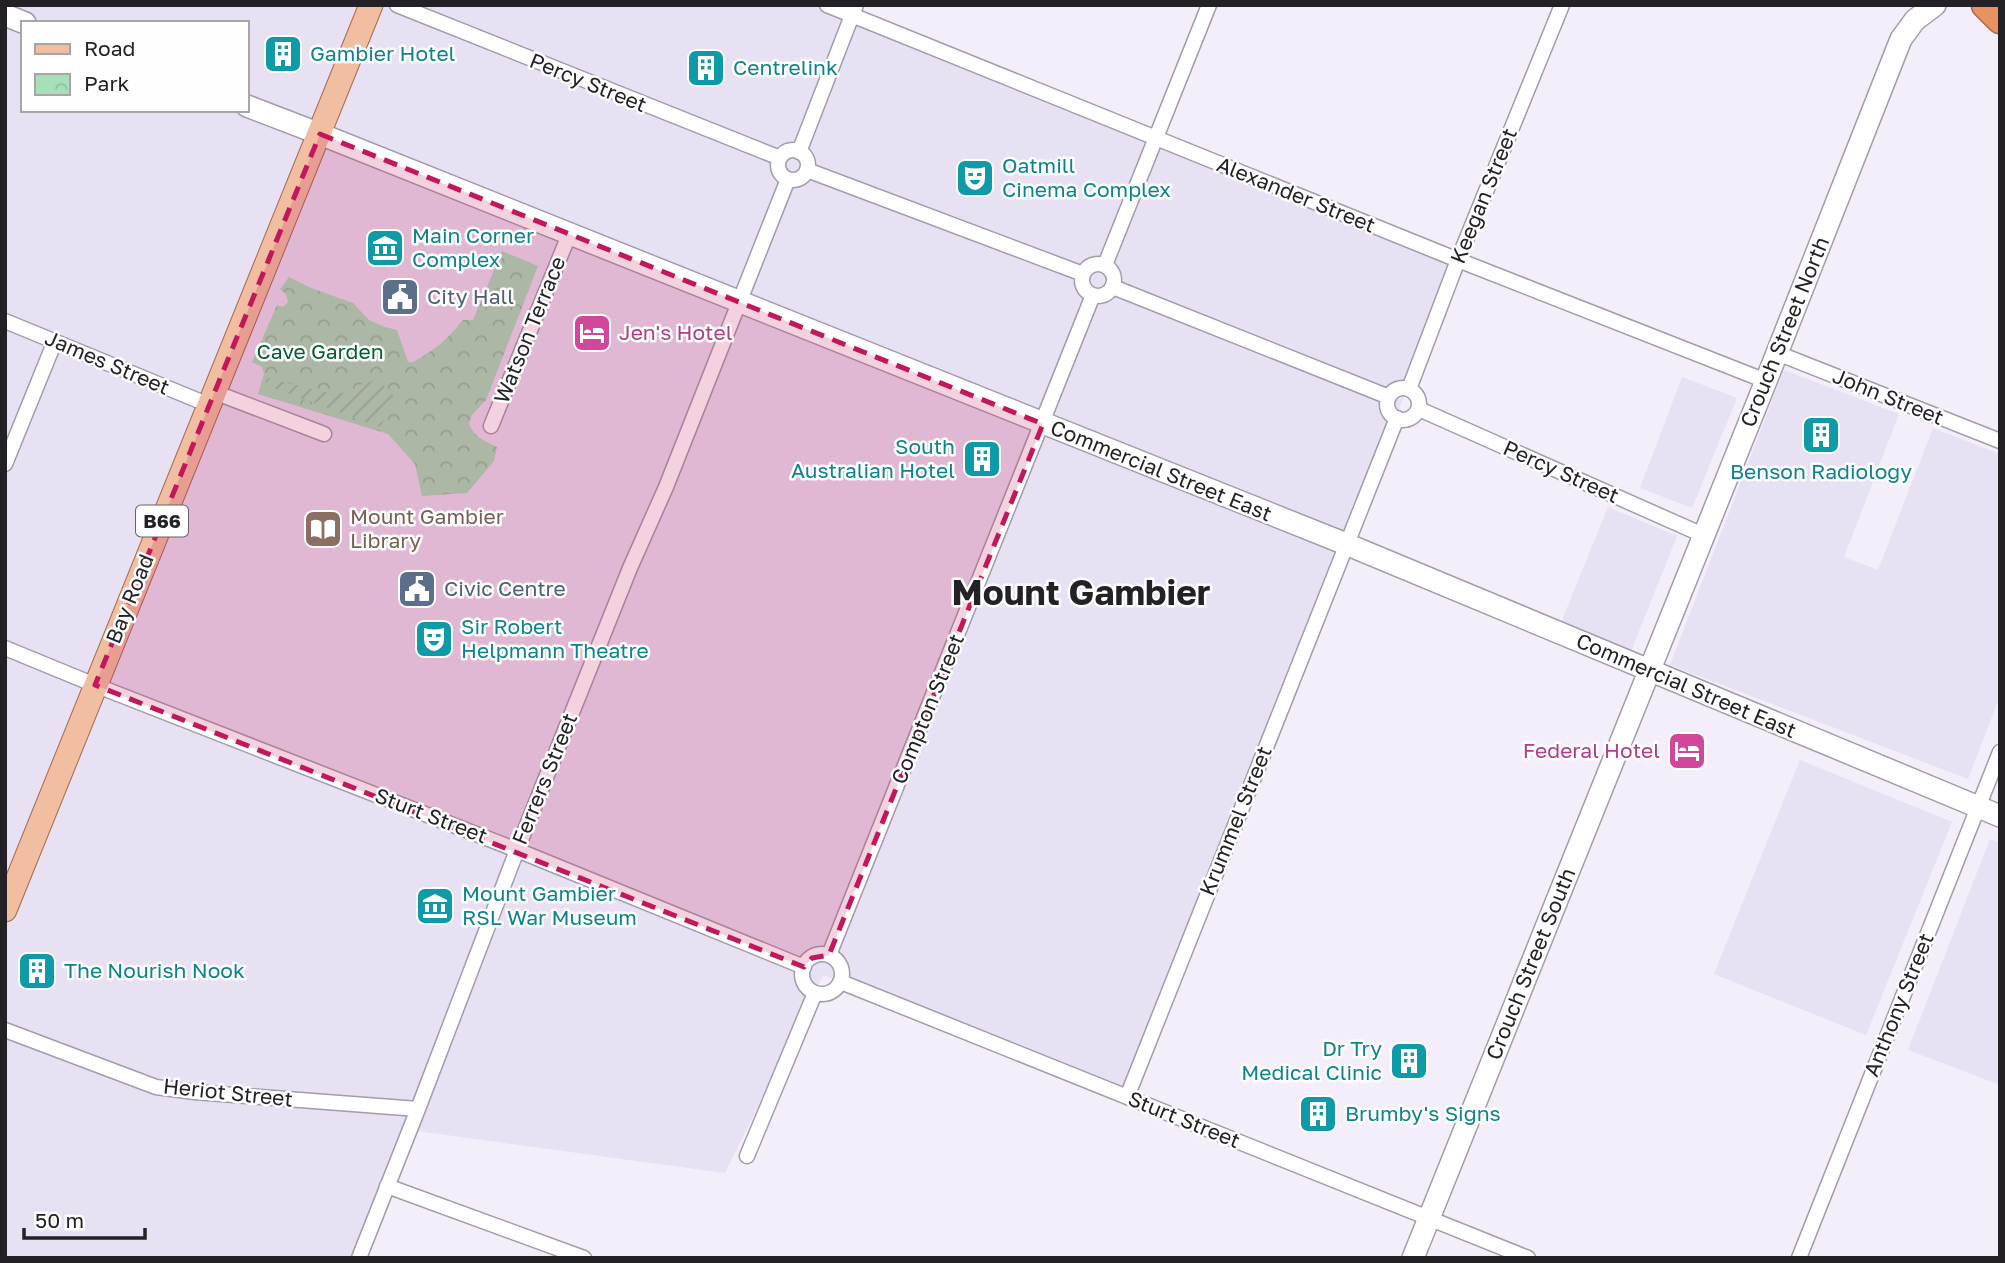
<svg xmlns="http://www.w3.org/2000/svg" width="2005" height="1263" font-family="'Golos Text',sans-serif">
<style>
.built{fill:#e8e0f3;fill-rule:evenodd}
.park{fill:url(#park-crowns)}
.garden{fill:url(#garden-furrows)}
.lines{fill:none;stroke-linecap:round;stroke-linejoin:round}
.street-casing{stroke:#a29da8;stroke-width:17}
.secondary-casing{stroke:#a29da8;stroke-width:24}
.primary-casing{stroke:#a36a4d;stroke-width:25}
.highway-casing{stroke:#a36a4d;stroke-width:29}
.street{stroke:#fff;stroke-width:14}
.secondary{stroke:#fff;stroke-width:21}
.primary{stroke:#f1bea1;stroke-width:23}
.highway{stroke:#e89262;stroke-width:26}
.marked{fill:#c2185b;fill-opacity:0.2;stroke:#c2185b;stroke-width:5;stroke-dasharray:14 9;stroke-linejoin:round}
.labels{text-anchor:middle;stroke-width:5;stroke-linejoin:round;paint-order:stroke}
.shield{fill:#fefefe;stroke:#656367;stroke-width:2}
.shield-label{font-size:19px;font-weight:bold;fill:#232126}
.culture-label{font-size:21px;fill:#0d838f;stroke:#fefefe;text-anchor:start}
.street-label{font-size:21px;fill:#232126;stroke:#fefefe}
.service-label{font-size:21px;fill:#4e5e75;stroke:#fefefe;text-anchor:start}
.hotel-label{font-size:21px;fill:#b23c85;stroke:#fefefe;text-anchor:start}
.park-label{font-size:21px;fill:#005f32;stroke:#fefefe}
.education-label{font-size:21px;fill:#785e54;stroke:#fefefe;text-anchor:start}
.town-label{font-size:35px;font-weight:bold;fill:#232126;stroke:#fefefe}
</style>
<defs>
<pattern id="park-crowns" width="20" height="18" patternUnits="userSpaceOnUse" patternTransform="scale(1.75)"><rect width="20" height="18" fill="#a7dfb8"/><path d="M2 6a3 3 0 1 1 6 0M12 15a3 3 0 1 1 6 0" fill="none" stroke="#8fbf9e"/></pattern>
<pattern id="garden-furrows" width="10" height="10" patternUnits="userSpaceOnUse" patternTransform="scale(1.75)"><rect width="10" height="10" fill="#a7dfb8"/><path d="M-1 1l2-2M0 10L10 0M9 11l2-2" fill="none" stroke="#8fbf9e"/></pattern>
</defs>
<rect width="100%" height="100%" fill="#f3eefa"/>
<path class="built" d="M 5,5 L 824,5 L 1458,260 L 1127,1097 L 823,975 L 725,1173 L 410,1130 L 358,1258 L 5,1258 ZM 23,23 L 247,23 L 247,110 L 23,110 Z
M 1784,370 L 1899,414 L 1844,557 L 1878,570 L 1933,428 L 2000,454 L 2000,696 L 1968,779 L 1670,665 Z
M 1682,377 L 1737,398 L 1692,508 L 1640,488 Z
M 1608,507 L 1677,536 L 1631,651 L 1560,625 Z
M 1800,760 L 1952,822 L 1866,1035 L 1714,974 Z
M 1990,839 L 2000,843 L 2000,1085 L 1908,1050 Z"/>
<path class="park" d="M 502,251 L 538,266 L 486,400 L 472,415 L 469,424 C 474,437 485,441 497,447 L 494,461 L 467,493 L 422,496 L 415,464 L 388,434 L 258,394 L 264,374 L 262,367 L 252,362 L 277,305 L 283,307 L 288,302 L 286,294 L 280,289 L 289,277 L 311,288 L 353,303 L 369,320 L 385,327 L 397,330 L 408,362 L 413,362 C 434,351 449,338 463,320 L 473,320 Z"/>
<path class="garden" d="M 267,378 L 325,392 L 348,393 L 365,382 L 379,381 L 396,398 L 380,427 L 265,385 Z"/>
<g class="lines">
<defs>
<path id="street" d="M 397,5 L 780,158
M 827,5 L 1458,260 L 1766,381
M778 165a15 15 0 1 1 30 0a15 15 0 1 1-30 0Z
M 799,152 L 856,5
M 807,170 L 1083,274
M1082 280a16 16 0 1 1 32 0a16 16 0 1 1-32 0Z
M 1105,265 L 1209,5
M 1113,287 L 1389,397
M 5,321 L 209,405
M 1777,353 L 2000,441
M1387 404a16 16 0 1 1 32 0a16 16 0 1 1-32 0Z
M 1409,389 L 1458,260 L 1562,5
M 214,392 L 324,434
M 1419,409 L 1703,535
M 491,426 L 569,235
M 5,464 L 55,341
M 5,648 L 95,685 L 517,850 L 804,967
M802 974a20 20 0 1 1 40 0a20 20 0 1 1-40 0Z
M 829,955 L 1093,295
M 841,982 L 1528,1258
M 5,1030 L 156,1087 L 195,1092 L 418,1109
M 1127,1097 L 1397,418
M 747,1156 L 815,993
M 387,1186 L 584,1258
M 359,1258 L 418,1109 L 517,850 L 630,568 L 666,487 L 788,179
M 1799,1258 L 2000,752"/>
<path id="secondary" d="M 5,15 L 25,23
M 247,106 L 320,134 L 1346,544 L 2000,816
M 1413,1258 L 1766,381 L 1901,39 L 1915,20 L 1935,5"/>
<path id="primary" d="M 5,910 L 371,5"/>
<path id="highway" d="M 1985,5 L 2000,20"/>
</defs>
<use href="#street" class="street-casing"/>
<use href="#secondary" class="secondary-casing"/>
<use href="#primary" class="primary-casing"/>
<use href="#highway" class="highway-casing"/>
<use href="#street" class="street"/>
<use href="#secondary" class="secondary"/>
<use href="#primary" class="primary"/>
<use href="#highway" class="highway"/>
</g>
<path class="marked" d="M 320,134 L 1043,424 L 829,955 L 812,958 L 804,967 L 95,685 Z"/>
<defs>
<symbol id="building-square" viewBox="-11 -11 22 22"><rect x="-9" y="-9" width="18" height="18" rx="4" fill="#0f9aa8" stroke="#fefefe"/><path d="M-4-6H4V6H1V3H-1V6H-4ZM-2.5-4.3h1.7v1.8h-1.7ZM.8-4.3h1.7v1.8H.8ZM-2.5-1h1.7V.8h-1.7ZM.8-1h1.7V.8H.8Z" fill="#fff"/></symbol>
<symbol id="theatre-square" viewBox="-11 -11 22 22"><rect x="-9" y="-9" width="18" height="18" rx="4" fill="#0f9aa8" stroke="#fefefe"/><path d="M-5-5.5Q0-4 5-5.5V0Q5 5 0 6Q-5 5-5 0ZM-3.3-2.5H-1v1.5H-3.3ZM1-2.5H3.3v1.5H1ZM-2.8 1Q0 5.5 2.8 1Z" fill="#fff"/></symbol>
<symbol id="museum-square" viewBox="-11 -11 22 22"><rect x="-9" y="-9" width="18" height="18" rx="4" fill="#0f9aa8" stroke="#fefefe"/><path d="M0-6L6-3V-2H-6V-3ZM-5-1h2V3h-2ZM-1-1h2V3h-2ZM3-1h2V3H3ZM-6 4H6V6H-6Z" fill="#fff"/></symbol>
<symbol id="civic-square" viewBox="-11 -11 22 22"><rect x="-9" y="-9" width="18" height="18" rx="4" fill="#5c6f8a" stroke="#fefefe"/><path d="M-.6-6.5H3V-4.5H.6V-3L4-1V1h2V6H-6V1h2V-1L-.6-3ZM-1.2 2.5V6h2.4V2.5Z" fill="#fff"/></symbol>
<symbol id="hotel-square" viewBox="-11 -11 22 22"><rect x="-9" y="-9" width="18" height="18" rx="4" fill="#d1479c" stroke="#fefefe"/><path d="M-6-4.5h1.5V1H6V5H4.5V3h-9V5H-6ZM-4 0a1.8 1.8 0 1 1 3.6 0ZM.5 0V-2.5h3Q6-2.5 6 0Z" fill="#fff"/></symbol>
<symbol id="library-square" viewBox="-11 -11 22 22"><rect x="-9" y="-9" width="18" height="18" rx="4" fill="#8d6e63" stroke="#fefefe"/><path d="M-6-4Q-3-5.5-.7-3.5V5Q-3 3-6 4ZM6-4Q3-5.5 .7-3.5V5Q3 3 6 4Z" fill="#fff"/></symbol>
</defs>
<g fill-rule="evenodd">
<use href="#building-square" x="261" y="32" width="44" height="44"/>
<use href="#building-square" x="684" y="46" width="44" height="44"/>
<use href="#theatre-square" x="953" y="156" width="44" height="44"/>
<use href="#museum-square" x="363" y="226" width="44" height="44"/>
<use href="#civic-square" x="378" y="275" width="44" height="44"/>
<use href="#hotel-square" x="570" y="311" width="44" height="44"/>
<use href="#building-square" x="1799" y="413" width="44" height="44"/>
<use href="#building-square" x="960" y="437" width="44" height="44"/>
<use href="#library-square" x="301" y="507" width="44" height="44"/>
<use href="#civic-square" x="395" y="567" width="44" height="44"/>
<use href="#theatre-square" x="412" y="617" width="44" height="44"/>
<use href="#hotel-square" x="1665" y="729" width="44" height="44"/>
<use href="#museum-square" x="413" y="884" width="44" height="44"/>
<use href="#building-square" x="15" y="949" width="44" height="44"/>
<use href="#building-square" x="1387" y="1039" width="44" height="44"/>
<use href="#building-square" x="1296" y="1092" width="44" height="44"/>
</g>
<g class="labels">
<rect class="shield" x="136" y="505.5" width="52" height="31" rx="5"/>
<g class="shield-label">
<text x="162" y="528">B66</text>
</g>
<g class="culture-label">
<text x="310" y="61">Gambier Hotel</text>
<text x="733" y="75">Centrelink</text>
<text x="1002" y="173">Oatmill<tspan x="1002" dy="24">Cinema Complex</tspan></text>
<text x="412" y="243">Main Corner<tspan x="412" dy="24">Complex</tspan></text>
<text x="955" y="454" text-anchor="end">South<tspan x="955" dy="24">Australian Hotel</tspan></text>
<text x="1821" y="479" text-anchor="middle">Benson Radiology</text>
<text x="461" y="634">Sir Robert<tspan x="461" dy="24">Helpmann Theatre</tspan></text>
<text x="462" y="901">Mount Gambier<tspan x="462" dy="24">RSL War Museum</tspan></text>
<text x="64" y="978">The Nourish Nook</text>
<text x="1382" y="1056" text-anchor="end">Dr Try<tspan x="1382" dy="24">Medical Clinic</tspan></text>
<text x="1345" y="1121">Brumby's Signs</text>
</g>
<g class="street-label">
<text transform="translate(588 83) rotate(22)" y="7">Percy Street</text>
<text transform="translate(1296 195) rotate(22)" y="7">Alexander Street</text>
<text transform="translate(1484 196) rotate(-68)" y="7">Keegan Street</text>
<text transform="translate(530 330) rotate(-68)" y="7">Watson Terrace</text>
<text transform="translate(1785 332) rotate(-68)" y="7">Crouch Street North</text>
<text transform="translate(107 363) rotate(23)" y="7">James Street</text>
<text transform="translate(1888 397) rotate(22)" y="7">John Street</text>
<text transform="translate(1161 471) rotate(22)" y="7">Commercial Street East</text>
<text transform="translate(1561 472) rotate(24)" y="7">Percy Street</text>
<text transform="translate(130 599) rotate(-68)" y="7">Bay Road</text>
<text transform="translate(1686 686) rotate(23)" y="7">Commercial Street East</text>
<text transform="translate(928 709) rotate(-68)" y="7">Compton Street</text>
<text transform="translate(545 779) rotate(-68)" y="7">Ferrers Street</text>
<text transform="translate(431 816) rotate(21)" y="7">Sturt Street</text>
<text transform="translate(1236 821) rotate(-68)" y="7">Krummel Street</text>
<text transform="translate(1531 964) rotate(-68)" y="7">Crouch Street South</text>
<text transform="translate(1899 1005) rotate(-68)" y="7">Anthony Street</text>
<text transform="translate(228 1093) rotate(6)" y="7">Heriot Street</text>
<text transform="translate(1184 1120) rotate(22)" y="7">Sturt Street</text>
</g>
<g class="service-label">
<text x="427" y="304">City Hall</text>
<text x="444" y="596">Civic Centre</text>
</g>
<g class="hotel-label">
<text x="619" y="340">Jen's Hotel</text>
<text x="1660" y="758" text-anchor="end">Federal Hotel</text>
</g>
<g class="park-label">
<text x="320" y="359">Cave Garden</text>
</g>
<g class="education-label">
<text x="350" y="524">Mount Gambier<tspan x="350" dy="24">Library</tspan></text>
</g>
<g class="town-label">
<text x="1081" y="605">Mount Gambier</text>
</g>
</g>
<rect width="2005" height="1263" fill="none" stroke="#232126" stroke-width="14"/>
<rect x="21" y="21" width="228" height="91" fill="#fefefe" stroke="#a6a6a8" stroke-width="2"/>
<rect x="35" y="44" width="35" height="10" fill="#f1bea1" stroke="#a6a6a8" stroke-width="2"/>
<text x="84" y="56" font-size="21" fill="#232126">Road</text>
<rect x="35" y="74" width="35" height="21" fill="url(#park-crowns)" stroke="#a6a6a8" stroke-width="2"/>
<text x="84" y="91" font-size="21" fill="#232126">Park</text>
<path d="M24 1228v10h121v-10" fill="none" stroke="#232126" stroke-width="3.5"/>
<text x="35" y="1228" font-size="21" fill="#232126" stroke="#fefefe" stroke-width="5" paint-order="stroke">50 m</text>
</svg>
